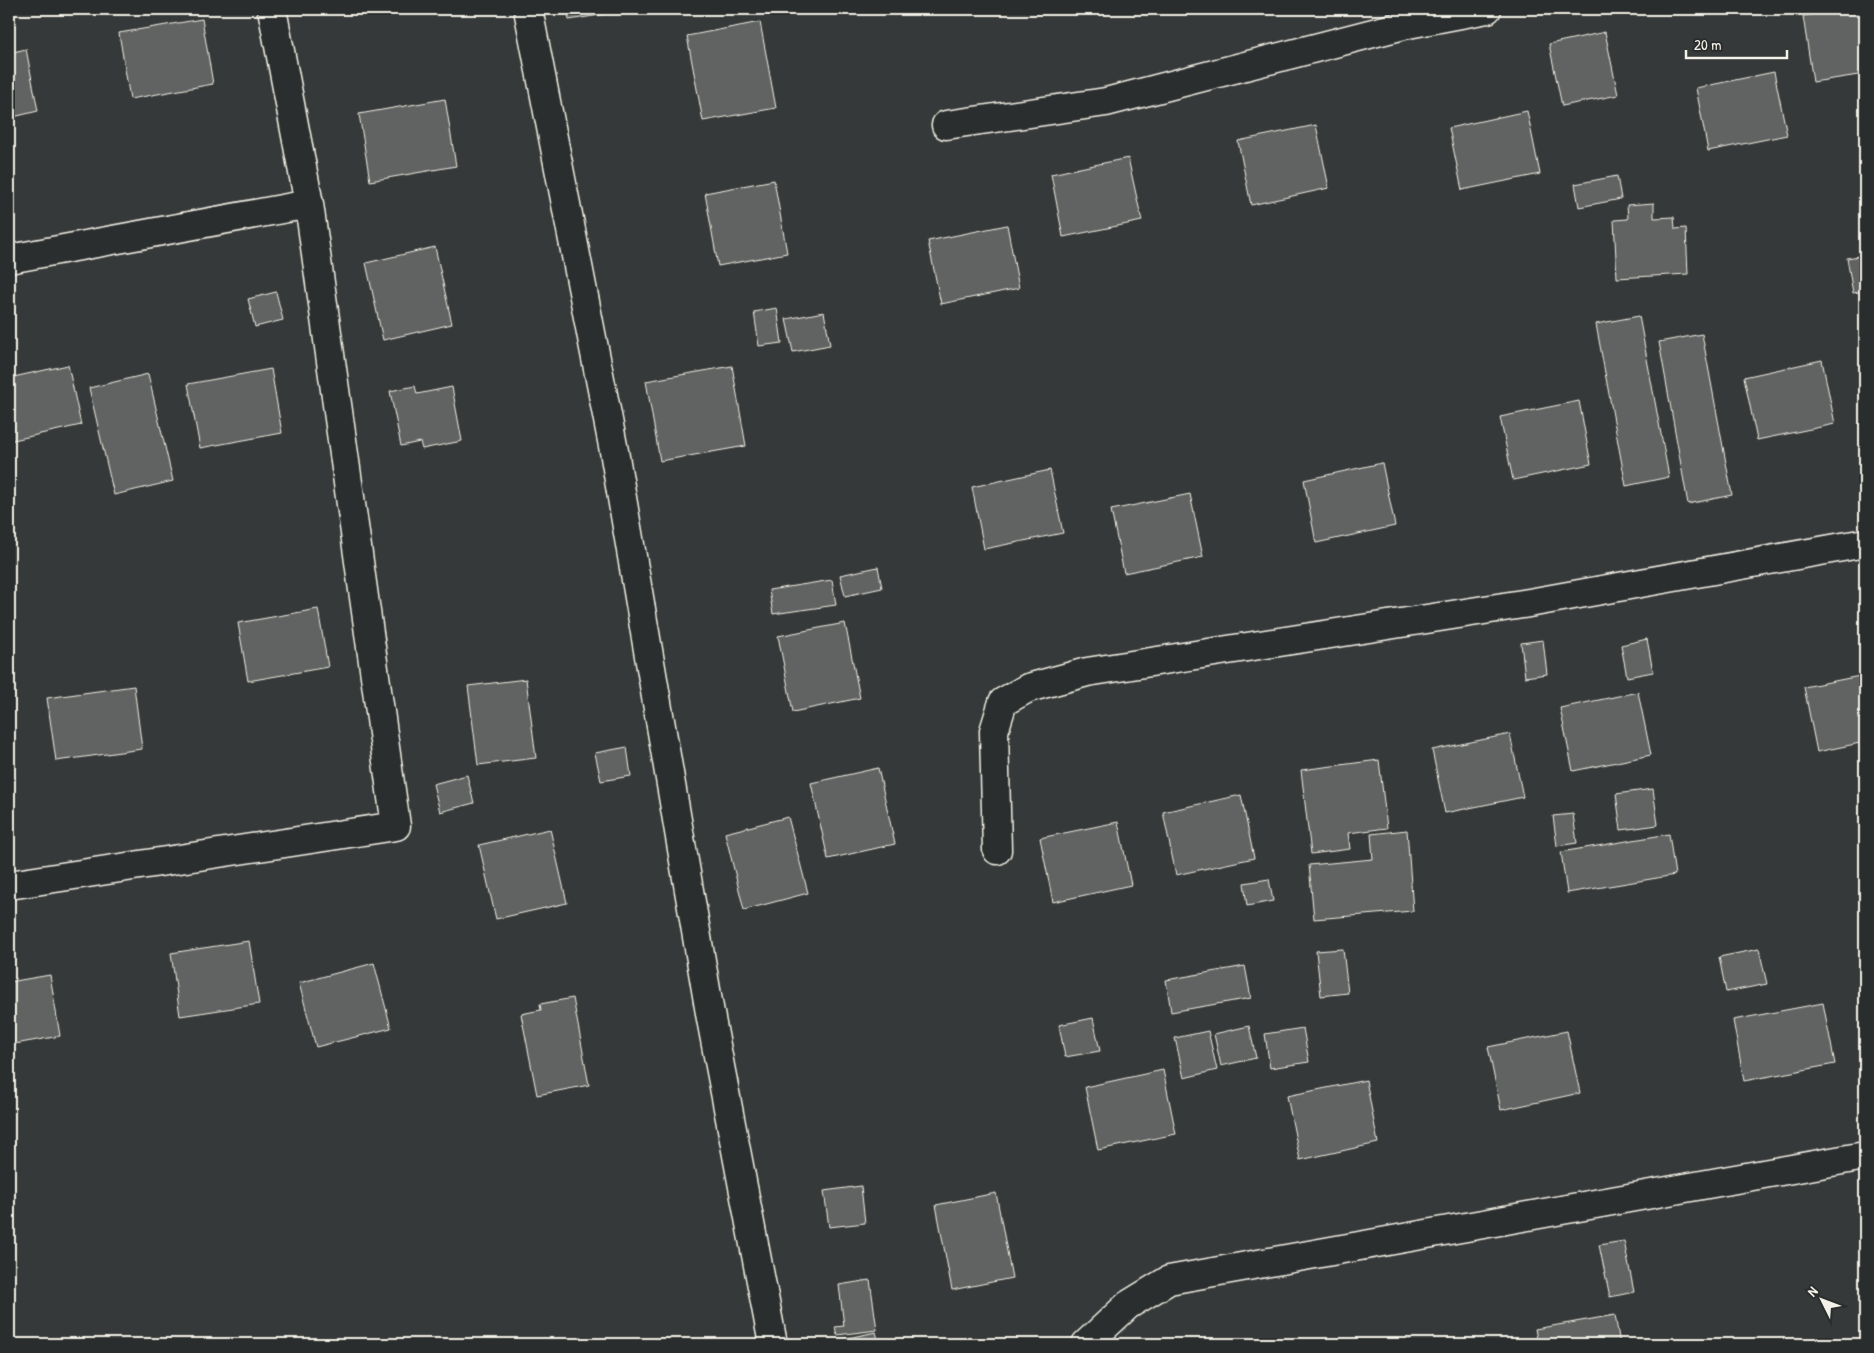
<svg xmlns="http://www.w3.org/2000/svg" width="1874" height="1353" font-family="'Patrick Hand',sans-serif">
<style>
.building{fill:#616362;stroke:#f4f1e8}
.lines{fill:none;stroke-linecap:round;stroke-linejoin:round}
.street-casing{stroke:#f4f1e8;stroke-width:31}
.street{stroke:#2a2d2e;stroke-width:28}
</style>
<rect width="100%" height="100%" fill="#363939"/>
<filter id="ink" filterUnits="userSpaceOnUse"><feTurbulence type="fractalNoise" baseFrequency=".02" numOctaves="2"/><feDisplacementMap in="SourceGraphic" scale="10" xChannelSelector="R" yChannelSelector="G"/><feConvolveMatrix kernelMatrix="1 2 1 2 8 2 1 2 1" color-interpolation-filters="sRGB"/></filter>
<g filter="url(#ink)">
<path class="building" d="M 567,9 L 636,9 L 569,20 Z
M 1848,9 L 1865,9 L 1865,74 L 1813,82 L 1803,16 Z
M 202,19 L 213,84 L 130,99 L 119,33 Z
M 760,22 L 776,108 L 703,121 L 687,36 Z
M 1605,32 L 1618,95 L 1562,106 L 1549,44 Z
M 26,49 L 38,111 L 9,118 L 9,53 Z
M 1774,72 L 1787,135 L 1708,151 L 1696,88 Z
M 445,99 L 456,166 L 370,181 L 359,114 Z
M 1527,111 L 1540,174 L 1462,190 L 1449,128 Z
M 1316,125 L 1329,188 L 1251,205 L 1238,141 Z
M 1128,158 L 1142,221 L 1063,237 L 1051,174 Z
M 1617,176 L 1621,199 L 1579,207 L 1575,184 Z
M 774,180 L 787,253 L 718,266 L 705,193 Z
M 1654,203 L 1654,218 L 1674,217 L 1675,229 L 1686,228 L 1688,274 L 1617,278 L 1614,220 L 1628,219 L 1627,205 Z
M 1007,225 L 1019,288 L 941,304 L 928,241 Z
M 435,247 L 452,324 L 383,340 L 366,263 Z
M 1865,255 L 1865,291 L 1853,293 L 1847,258 Z
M 276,292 L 283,320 L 255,327 L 248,299 Z
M 777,308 L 782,343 L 759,346 L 754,312 Z
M 824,312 L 830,345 L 793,352 L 786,319 Z
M 1639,316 L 1669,477 L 1626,486 L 1596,324 Z
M 1702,334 L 1732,495 L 1688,504 L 1659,342 Z
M 1822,360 L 1835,424 L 1757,440 L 1744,377 Z
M 68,365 L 81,425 L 9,441 L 9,378 Z
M 732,366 L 746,446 L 660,461 L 646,381 Z
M 271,369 L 282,433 L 200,448 L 188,384 Z
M 148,374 L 173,481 L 114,495 L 89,388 Z
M 415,386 L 417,394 L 452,387 L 462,441 L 422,449 L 420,442 L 401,446 L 390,391 Z
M 1579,401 L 1591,464 L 1513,480 L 1500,417 Z
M 1382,463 L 1395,526 L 1316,543 L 1304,480 Z
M 1050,470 L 1063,533 L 984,549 L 972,487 Z
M 1190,494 L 1203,557 L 1124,573 L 1111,510 Z
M 878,567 L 882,588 L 845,596 L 840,575 Z
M 832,580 L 836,605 L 773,614 L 769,590 Z
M 318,609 L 328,667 L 248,681 L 238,623 Z
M 845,623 L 860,698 L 793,712 L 778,636 Z
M 1647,639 L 1653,672 L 1627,677 L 1621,645 Z
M 1543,640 L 1547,674 L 1525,677 L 1521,643 Z
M 1865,675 L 1865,742 L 1817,752 L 1804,687 Z
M 526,679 L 536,758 L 478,765 L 468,686 Z
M 134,686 L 142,749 L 56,761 L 47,698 Z
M 1638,692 L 1651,755 L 1573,771 L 1560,708 Z
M 1510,734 L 1523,797 L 1445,813 L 1432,750 Z
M 627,747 L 631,776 L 601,781 L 595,753 Z
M 1379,760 L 1387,828 L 1348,833 L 1350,849 L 1311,854 L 1301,770 Z
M 878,768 L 895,844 L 828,859 L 811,783 Z
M 467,775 L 474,803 L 440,812 L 433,784 Z
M 1653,789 L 1658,825 L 1621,830 L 1616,794 Z
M 1241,795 L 1254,858 L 1176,875 L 1163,812 Z
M 1573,814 L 1577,843 L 1557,846 L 1553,816 Z
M 788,817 L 808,893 L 744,910 L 725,833 Z
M 1118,822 L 1131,885 L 1053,902 L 1040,838 Z
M 550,829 L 567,903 L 496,919 L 479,845 Z
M 1407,830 L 1413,911 L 1314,919 L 1309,865 L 1373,859 L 1371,834 Z
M 1669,834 L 1675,875 L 1567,893 L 1561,852 Z
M 1269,879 L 1273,901 L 1247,906 L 1244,883 Z
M 249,941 L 259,1004 L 180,1016 L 171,953 Z
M 1343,949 L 1348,993 L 1321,996 L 1316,951 Z
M 1759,949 L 1767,984 L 1726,992 L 1719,957 Z
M 374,963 L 391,1028 L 316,1047 L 299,983 Z
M 1245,966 L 1251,998 L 1171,1012 L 1166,980 Z
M 1865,971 L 1865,994 L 1861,972 Z
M 50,975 L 60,1036 L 9,1045 L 9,982 Z
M 573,998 L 589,1085 L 537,1095 L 521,1014 L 541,1010 L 540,1004 Z
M 1823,1003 L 1835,1064 L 1744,1081 L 1733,1020 Z
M 1093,1018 L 1100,1051 L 1065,1057 L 1059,1025 Z
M 1249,1026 L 1256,1058 L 1221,1066 L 1214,1034 Z
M 1303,1028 L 1309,1062 L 1270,1068 L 1265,1034 Z
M 1208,1031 L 1217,1070 L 1184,1078 L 1175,1038 Z
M 1567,1031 L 1580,1093 L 1501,1110 L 1488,1047 Z
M 1163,1070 L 1176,1134 L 1098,1150 L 1085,1087 Z
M 1366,1080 L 1378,1143 L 1300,1160 L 1287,1096 Z
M 861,1186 L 865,1223 L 829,1227 L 824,1191 Z
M 996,1193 L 1012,1278 L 952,1290 L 936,1205 Z
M 1624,1241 L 1634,1292 L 1610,1297 L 1599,1245 Z
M 870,1280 L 877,1330 L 837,1335 L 835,1327 L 844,1326 L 839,1285 Z
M 1615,1315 L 1620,1344 L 1538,1344 L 1535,1329 Z
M 876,1332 L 879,1344 L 819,1344 Z
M 1410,1340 L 1411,1344 L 1390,1344 Z"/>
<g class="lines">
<defs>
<path id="street" d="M 528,9 L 614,451 L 711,1019 L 773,1344
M 946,125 L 1106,102 L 1408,24 L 1487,9
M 9,259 L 309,204
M 997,850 L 994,731 L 1003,702 L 1028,688 L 1087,672 L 1529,603 L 1865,543
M 9,885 L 396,826 L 309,204 L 272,9
M 1086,1344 L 1128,1305 L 1169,1280 L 1865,1156"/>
</defs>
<use href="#street" class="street-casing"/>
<use href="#street" class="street"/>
</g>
</g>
<rect width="1874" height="1353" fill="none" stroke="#2a2d2e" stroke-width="30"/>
<rect x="15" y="15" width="1844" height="1323" fill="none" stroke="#f4f1e8" stroke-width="2" filter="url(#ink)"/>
<g transform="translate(1822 1300) rotate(312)" stroke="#2a2d2e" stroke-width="4" paint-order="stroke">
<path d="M0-4L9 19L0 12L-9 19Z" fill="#f4f1e8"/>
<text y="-8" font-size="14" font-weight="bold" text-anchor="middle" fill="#f4f1e8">N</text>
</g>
<path d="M1686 50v8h101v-8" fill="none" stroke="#f4f1e8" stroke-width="2.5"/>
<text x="1694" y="50" font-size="15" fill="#f4f1e8" stroke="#2a2d2e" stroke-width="4" paint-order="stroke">20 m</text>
</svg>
